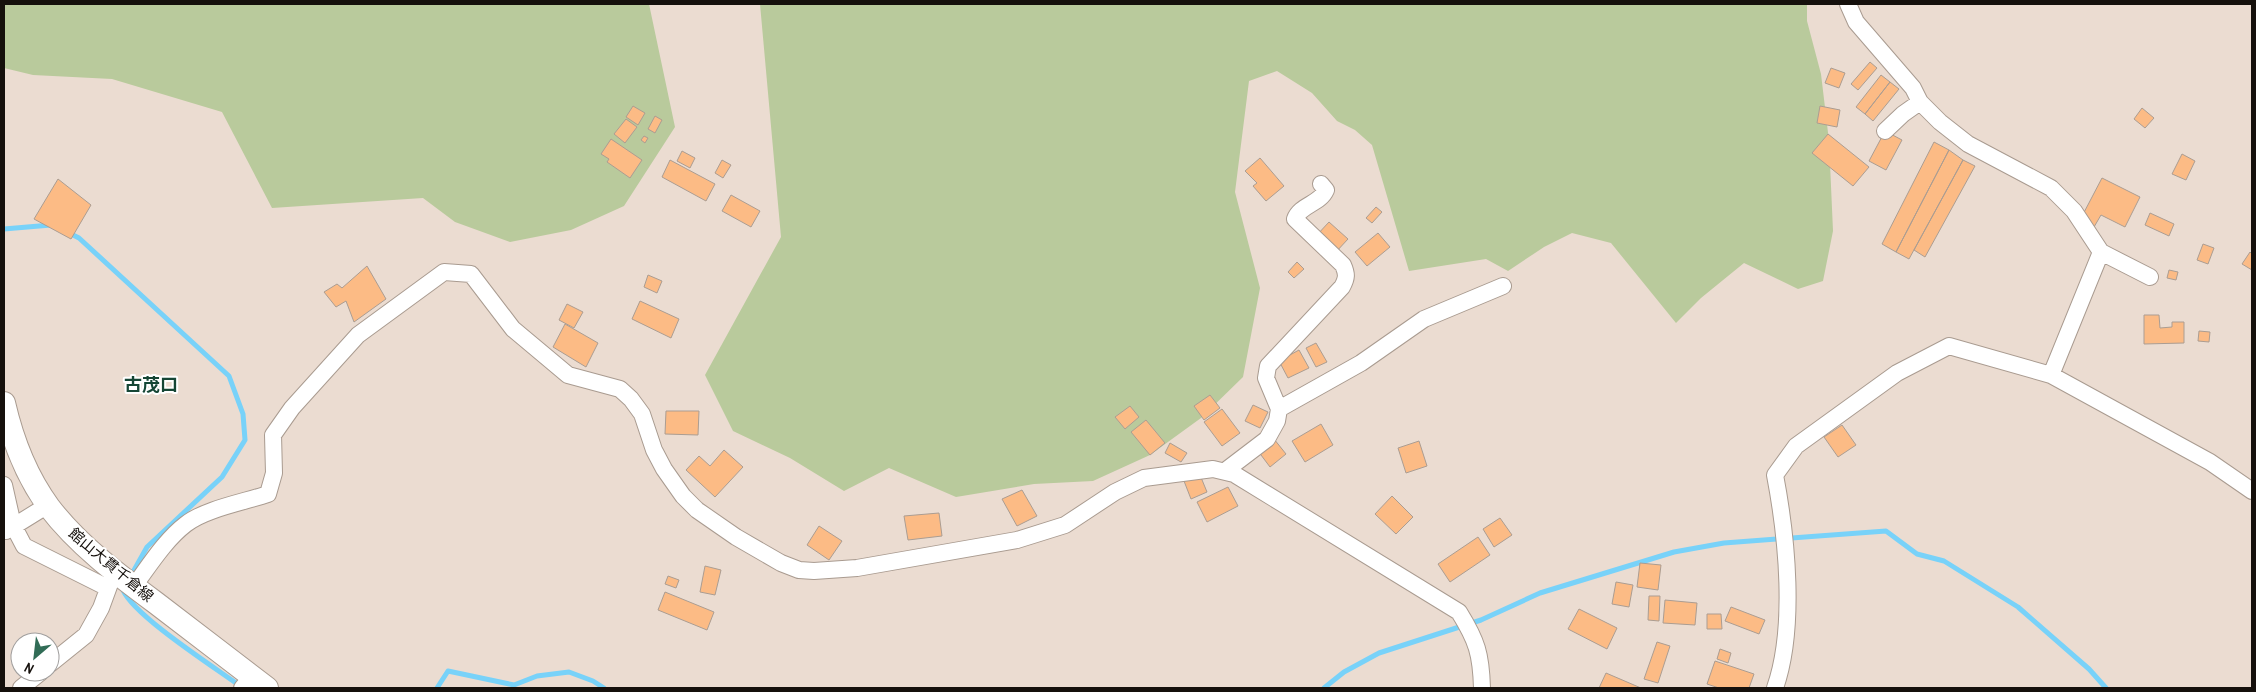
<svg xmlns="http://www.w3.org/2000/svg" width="2256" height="692" font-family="'Archivo Narrow','Noto Sans JP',sans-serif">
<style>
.green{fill:#b9ca9c}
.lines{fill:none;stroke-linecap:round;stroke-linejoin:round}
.stream{stroke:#78d2f9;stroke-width:5}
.building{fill:#fcbb85;stroke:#ab9d92}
.minor-casing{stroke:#a99b90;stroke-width:18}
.secondary-casing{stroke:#a99b90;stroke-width:24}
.minor{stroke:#fff;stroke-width:16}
.secondary{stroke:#fff;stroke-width:22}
.labels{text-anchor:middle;stroke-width:4;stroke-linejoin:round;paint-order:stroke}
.street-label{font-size:15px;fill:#15100c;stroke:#fff}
.quarter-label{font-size:18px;font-weight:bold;fill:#154635;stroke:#fff}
</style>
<rect width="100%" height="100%" fill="#ebdcd1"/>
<path class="green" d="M 4,4 L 649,4 L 675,127 L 624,206 L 571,230 L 510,242 L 455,222 L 423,198 L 272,208 L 222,112 L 112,79 L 33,75 L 4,68 Z
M 760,4 L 1807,4 L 1807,21 L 1821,74 L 1829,141 L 1833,231 L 1823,281 L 1798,289 L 1744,263 L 1701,298 L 1676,323 L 1611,243 L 1572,233 L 1544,247 L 1508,271 L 1486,259 L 1409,271 L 1372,145 L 1355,130 L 1337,121 L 1312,93 L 1277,71 L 1249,81 L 1235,192 L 1260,288 L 1243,377 L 1201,418 L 1150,455 L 1093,481 L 1034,484 L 956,497 L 889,468 L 844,491 L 790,458 L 733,431 L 705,375 L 781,237 Z"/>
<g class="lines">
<path class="stream" d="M 4,229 L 51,225
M 67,232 L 79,238 L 229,376 L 243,414 L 245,440 L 222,477 L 147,547 L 133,572
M 123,590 C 134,616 214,667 240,686
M 437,688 L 448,671 L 514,685 L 537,676 L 569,672 L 593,681 L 604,688
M 1324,688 L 1344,672 L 1379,653 L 1481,620 L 1540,593 L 1674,552 L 1724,543 L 1886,531 L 1917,554 L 1944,561 L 2018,607 L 2089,669 L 2106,688"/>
</g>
<path class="building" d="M 1870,62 L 1877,68 L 1858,90 L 1851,84 Z
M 1831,68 L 1845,73 L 1839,88 L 1825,83 Z
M 1881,75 L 1890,82 L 1865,114 L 1856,107 Z
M 1890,82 L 1899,89 L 1873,121 L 1865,114 Z
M 633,106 L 645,113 L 638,125 L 626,117 Z
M 1820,106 L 1840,110 L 1837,127 L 1817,123 Z
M 2142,108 L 2154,118 L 2145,128 L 2134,119 Z
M 655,116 L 662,120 L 655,133 L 648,129 Z
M 626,119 L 637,127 L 625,143 L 614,134 Z
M 1885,131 L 1902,140 L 1886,170 L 1869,161 Z
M 1828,134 L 1869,167 L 1853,186 L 1812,153 Z
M 644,136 L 648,138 L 645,143 L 641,140 Z
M 611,139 L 642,160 L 630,178 L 607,162 L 609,159 L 601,154 Z
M 1934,142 L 1949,150 L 1896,252 L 1882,244 Z
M 1949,150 L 1963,160 L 1909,259 L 1896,252 Z
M 682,151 L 695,158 L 690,168 L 677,161 Z
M 2182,154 L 2195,161 L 2186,180 L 2172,174 Z
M 1260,158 L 1284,186 L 1266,201 L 1253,186 L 1257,183 L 1245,171 Z
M 670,160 L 715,184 L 706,201 L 662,177 Z
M 722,160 L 731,165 L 723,178 L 715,173 Z
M 1963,160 L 1975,166 L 1925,257 L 1914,250 Z
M 2102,178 L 2140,197 L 2125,227 L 2101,215 L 2094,227 L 2080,220 Z
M 58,179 L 91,205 L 71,239 L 34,219 Z
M 731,195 L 760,211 L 751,227 L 722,211 Z
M 1376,207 L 1382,212 L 1372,223 L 1366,218 Z
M 2150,213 L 2174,224 L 2169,236 L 2145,225 Z
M 1329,222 L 1348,239 L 1335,253 L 1316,236 Z
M 1378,233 L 1390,247 L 1367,266 L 1355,252 Z
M 2203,244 L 2214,248 L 2208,264 L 2197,260 Z
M 2250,252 L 2252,254 L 2252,270 L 2242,264 Z
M 1297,262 L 1304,269 L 1294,278 L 1288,272 Z
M 367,266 L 386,299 L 354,322 L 346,301 L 336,307 L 324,292 L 337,284 L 342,288 Z
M 2169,270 L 2178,272 L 2176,280 L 2167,278 Z
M 648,275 L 662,281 L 657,293 L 644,287 Z
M 640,301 L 679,319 L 671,338 L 632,319 Z
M 567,304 L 583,312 L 574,328 L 559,320 Z
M 2144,315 L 2159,315 L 2160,328 L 2172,327 L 2172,322 L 2184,322 L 2184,343 L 2144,344 Z
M 565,324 L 598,343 L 586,367 L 553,347 Z
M 2199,331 L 2210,332 L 2209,342 L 2198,341 Z
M 1316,343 L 1327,362 L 1316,367 L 1306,348 Z
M 1299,350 L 1309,368 L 1288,378 L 1279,361 Z
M 1210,395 L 1220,408 L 1204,420 L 1194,406 Z
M 1253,405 L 1268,412 L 1260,428 L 1245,421 Z
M 1130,406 L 1139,417 L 1125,429 L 1115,417 Z
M 1222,409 L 1240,433 L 1222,446 L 1204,422 Z
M 666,411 L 699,411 L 698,435 L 665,434 Z
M 1146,420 L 1165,443 L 1150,455 L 1131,432 Z
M 1321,424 L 1333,445 L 1305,462 L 1292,441 Z
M 1842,425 L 1856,445 L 1838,457 L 1824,437 Z
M 1274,439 L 1286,454 L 1270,467 L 1258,451 Z
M 1419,441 L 1427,466 L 1406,473 L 1398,448 Z
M 1170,443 L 1187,453 L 1181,462 L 1165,453 Z
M 724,450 L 743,467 L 715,497 L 686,470 L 699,456 L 710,466 Z
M 1200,475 L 1207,492 L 1191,499 L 1184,481 Z
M 1228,487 L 1238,506 L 1207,522 L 1197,502 Z
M 1022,490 L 1037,516 L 1017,526 L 1002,499 Z
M 1392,496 L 1413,517 L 1396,534 L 1375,514 Z
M 939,513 L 942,536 L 908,540 L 904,516 Z
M 1500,518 L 1512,535 L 1494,547 L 1483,529 Z
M 819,526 L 842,541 L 829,560 L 807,545 Z
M 1478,537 L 1490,555 L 1450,582 L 1438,564 Z
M 1640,563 L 1661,565 L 1658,590 L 1637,587 Z
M 705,566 L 721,570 L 715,595 L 700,592 Z
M 668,576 L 679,580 L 676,588 L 665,584 Z
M 1616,582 L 1633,585 L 1629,607 L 1612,604 Z
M 665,592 L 714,612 L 707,630 L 658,610 Z
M 1649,596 L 1660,596 L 1659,621 L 1648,620 Z
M 1665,600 L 1697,603 L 1695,625 L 1663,623 Z
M 1731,607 L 1765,620 L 1759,634 L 1725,621 Z
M 1579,609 L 1617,628 L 1607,649 L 1568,629 Z
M 1707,614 L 1721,614 L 1722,629 L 1707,629 Z
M 1657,642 L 1670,646 L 1658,683 L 1644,679 Z
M 1720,649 L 1731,653 L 1728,663 L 1717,659 Z
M 1715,661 L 1754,674 L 1749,688 L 1719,688 L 1707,684 Z
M 1606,673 L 1641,688 L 1599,688 Z"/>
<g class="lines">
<defs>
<path id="minor" d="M 1848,4 L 1856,22 L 1913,88 L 1920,102 L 1940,122 L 1968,144 L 2051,188 L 2074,211 L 2101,252 L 2150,277
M 1885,131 L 1903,114 L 1920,102
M 2051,375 L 2101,252
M 1279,409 L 1361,363 L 1424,319 L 1503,286
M 1225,471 L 1267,439 L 1277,421 L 1279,409 L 1266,378 L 1268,366 L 1342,287 C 1347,278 1347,274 1343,265 L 1295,219 C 1300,205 1320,204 1326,190 L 1321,184
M 4,485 L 13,525 L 24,546 L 108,588
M 6,531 L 48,505
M 134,586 C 149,566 165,540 186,524 C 205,509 244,502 268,494 L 274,473 L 273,435 L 292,408 L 358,335 L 444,272 L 471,274 L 513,329 L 568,375 L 620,389 L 631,399 L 642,414 L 654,450 L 664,469 L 683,496 L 697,510 L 736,537 L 781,563 L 799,570 L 814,571 L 857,568 L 1017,540 L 1065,525 L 1115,492 L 1144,478 L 1213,469 L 1234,474 L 1459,612 C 1477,641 1481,654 1482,688
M 50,664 L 86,635 L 101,608 L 112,578
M 21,688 L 41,672
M 242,688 L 252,676
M 1775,688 C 1796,628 1787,538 1775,475 L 1796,446 L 1897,373 L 1949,346 L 2051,375 L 2210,462 L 2252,491"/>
<path id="secondary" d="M 4,403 C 12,438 27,477 49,507 C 78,545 117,574 156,603 C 193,631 230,660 267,688"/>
</defs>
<use href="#minor" class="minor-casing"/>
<use href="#secondary" class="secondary-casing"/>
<use href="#minor" class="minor"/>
<use href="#secondary" class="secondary"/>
</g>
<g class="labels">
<g class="street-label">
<text transform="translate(111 565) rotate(40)" y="5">館山大貫千倉線</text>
</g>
<g class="quarter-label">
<text x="151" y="391">古茂口</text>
</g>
</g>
<rect width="2256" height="692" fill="none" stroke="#15100c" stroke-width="10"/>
<g transform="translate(35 657) rotate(208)"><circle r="24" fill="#ffffff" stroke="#a19f9e"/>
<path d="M0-4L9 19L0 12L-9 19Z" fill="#316c56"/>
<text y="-8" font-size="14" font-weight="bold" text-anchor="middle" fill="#15100c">N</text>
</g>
</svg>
